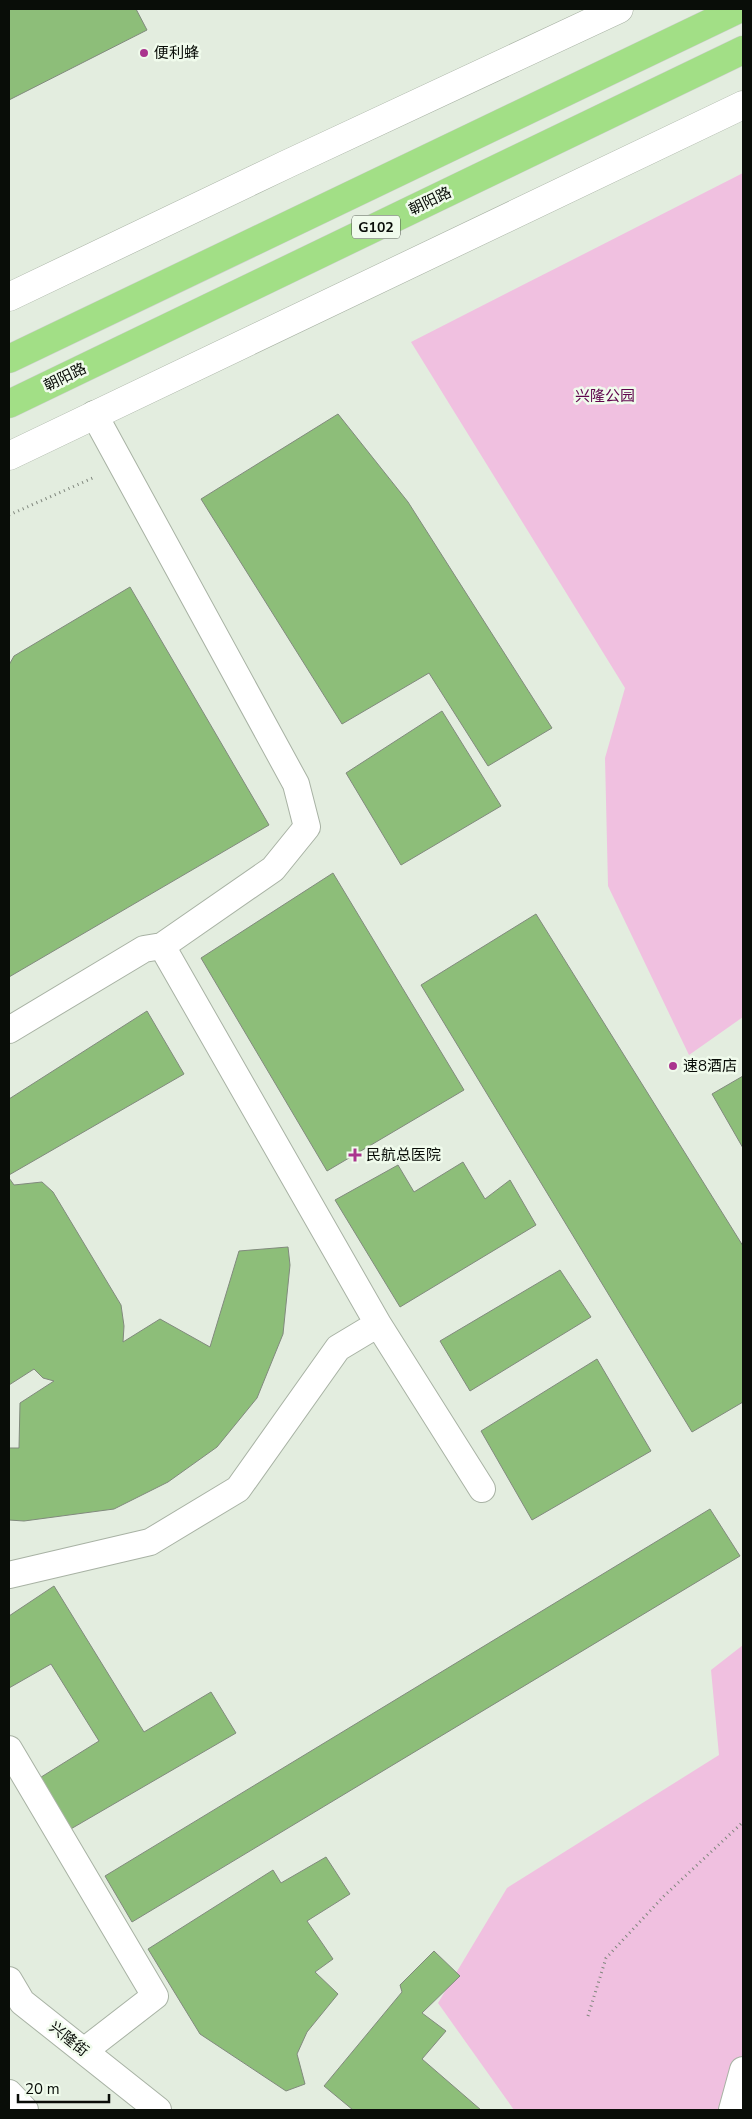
<svg xmlns="http://www.w3.org/2000/svg" width="752" height="2119" font-family="'Nunito Sans','Noto Sans SC',sans-serif">
<style>
.green{fill:#f0c0e0}
.building{fill:#8dbe79;stroke:#818a7d}
.lines{fill:none;stroke-linecap:round;stroke-linejoin:round}
.minor-casing{stroke:#a8b2a4;stroke-width:28}
.tertiary-casing{stroke:#a8b2a4;stroke-width:29}
.trunk-casing{stroke:#cecfce;stroke-width:29}
.path{stroke:#7f867c;stroke-width:3;stroke-dasharray:1 4;stroke-linecap:butt}
.minor{stroke:#fff;stroke-width:26}
.tertiary{stroke:#fff;stroke-width:28}
.trunk{stroke:#a2df86;stroke-width:28}
.poi-dot{fill:#aa358e;stroke:#f0fbec;stroke-width:2}
.labels{text-anchor:middle;stroke-width:5;stroke-linejoin:round;paint-order:stroke}
.shield{fill:#f0fbec;stroke:#4e544c;stroke-width:1}
.shield-label{font-size:14px;font-weight:bold;fill:#090d08}
.poi-label{font-size:15px;fill:#090d08;stroke:#f0fbec;text-anchor:start}
.street-label{font-size:15px;fill:#090d08;stroke:#f0fbec}
.park-label{font-size:15px;fill:#5f044c;stroke:#f0fbec}
</style>
<rect width="100%" height="100%" fill="#e3eddf"/>
<path class="green" d="M 743,173 L 743,1017 L 689,1055 L 608,886 L 605,758 L 625,688 L 411,342 Z
M 743,1645 L 743,2110 L 514,2110 L 438,2003 L 507,1888 L 719,1755 L 711,1670 Z"/>
<path class="building" d="M 9,9 L 136,9 L 147,30 L 9,100 Z
M 338,414 L 408,502 L 552,728 L 488,766 L 429,673 L 342,724 L 201,499 Z
M 130,587 L 269,825 L 9,977 L 9,665 L 14,656 Z
M 442,711 L 501,806 L 401,865 L 346,773 Z
M 333,873 L 464,1090 L 327,1171 L 201,958 Z
M 536,914 L 743,1246 L 743,1402 L 692,1432 L 421,985 Z
M 147,1011 L 184,1074 L 9,1175 L 9,1099 Z
M 743,1076 L 743,1148 L 712,1094 Z
M 463,1162 L 485,1199 L 510,1180 L 536,1225 L 400,1307 L 335,1200 L 398,1165 L 414,1192 Z
M 9,1178 L 14,1185 L 42,1182 L 53,1192 L 121,1305 L 124,1326 L 123,1342 L 160,1319 L 210,1347 L 239,1251 L 288,1247 L 290,1265 L 283,1334 L 257,1398 L 217,1447 L 168,1482 L 114,1509 L 24,1521 L 9,1520 L 9,1448 L 19,1448 L 20,1403 L 54,1381 L 43,1378 L 34,1369 L 9,1385 Z
M 560,1270 L 591,1317 L 470,1391 L 440,1341 Z
M 597,1359 L 651,1451 L 532,1520 L 481,1431 Z
M 710,1509 L 740,1556 L 132,1922 L 105,1876 Z
M 54,1586 L 144,1732 L 211,1692 L 236,1733 L 69,1830 L 38,1779 L 99,1741 L 51,1664 L 9,1688 L 9,1616 Z
M 326,1857 L 350,1894 L 307,1921 L 333,1959 L 315,1972 L 338,1994 L 307,2032 L 297,2054 L 305,2084 L 286,2091 L 200,2034 L 148,1949 L 273,1870 L 281,1883 Z
M 434,1951 L 460,1976 L 422,2013 L 446,2031 L 422,2059 L 481,2110 L 353,2110 L 324,2086 L 402,1992 L 400,1985 Z"/>
<g class="lines">
<defs>
<path id="minor" d="M 162,946 L 378,1324 L 482,1489
M 9,1030 L 144,949 L 162,946 L 273,869 L 307,827 L 296,784 L 94,414
M 9,1575 L 150,1542 L 238,1489 L 338,1348 L 378,1324
M 9,1749 L 155,1996 L 84,2051
M 9,1980 L 22,2002 L 158,2110
M 9,2093 L 25,2110
M 732,2110 L 743,2070"/>
<path id="tertiary" d="M 9,297 L 285,165 L 619,9
M 9,456 L 743,105"/>
<path id="trunk" d="M 9,359 L 739,9
M 9,404 L 743,50"/>
</defs>
<use href="#minor" class="minor-casing"/>
<use href="#tertiary" class="tertiary-casing"/>
<use href="#trunk" class="trunk-casing"/>
<path class="path" d="M 9,515 L 95,477
M 588,2016 L 606,1958 L 664,1896 L 743,1822"/>
<use href="#minor" class="minor"/>
<use href="#tertiary" class="tertiary"/>
<use href="#trunk" class="trunk"/>
</g>
<g class="poi-dot">
<circle cx="144" cy="53" r="5"/>
<circle cx="673" cy="1066" r="5"/>
<path d="M352.5 1147.5h5v5h5v5h-5v5h-5v-5h-5v-5h5z"/>
</g>
<g class="labels">
<rect class="shield" x="352" y="215.5" width="48" height="23" rx="4"/>
<g class="shield-label">
<text x="376" y="232">G102</text>
</g>
<g class="poi-label">
<text x="154" y="58">便利蜂</text>
<text x="683" y="1071">速8酒店</text>
<text x="366" y="1160">民航总医院</text>
</g>
<g class="street-label">
<text transform="translate(430 201) rotate(-26)" y="5">朝阳路</text>
<text transform="translate(65 377) rotate(-26)" y="5">朝阳路</text>
<text transform="translate(69 2039) rotate(39)" y="5">兴隆街</text>
</g>
<g class="park-label">
<text x="605" y="401">兴隆公园</text>
</g>
</g>
<rect width="752" height="2119" fill="none" stroke="#090d08" stroke-width="20"/>
<path d="M18 2094v8h91v-8" fill="none" stroke="#090d08" stroke-width="2.5"/>
<text x="25" y="2094" font-size="15" fill="#090d08" stroke="#f0fbec" stroke-width="4" paint-order="stroke">20 m</text>
</svg>
